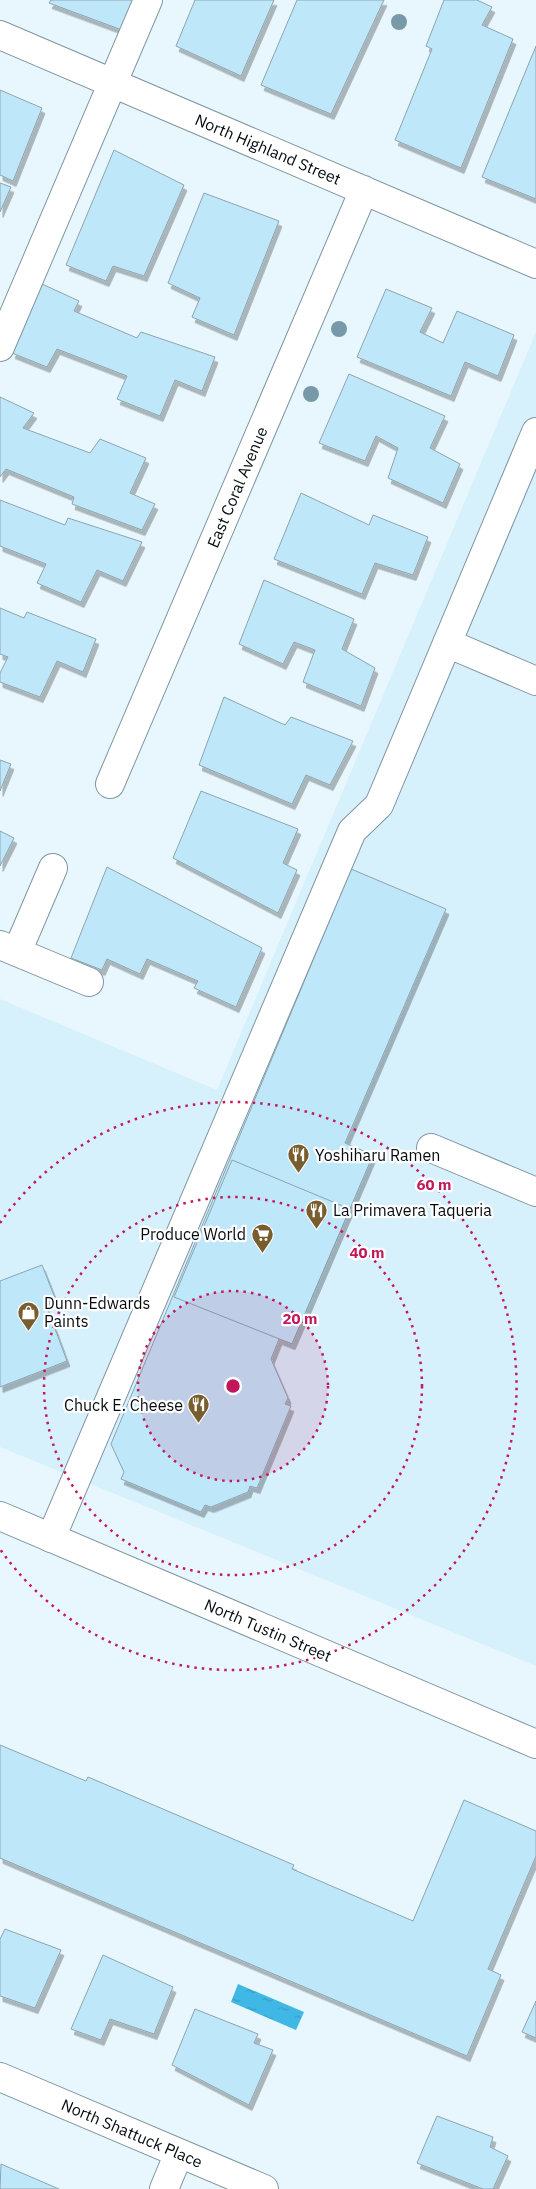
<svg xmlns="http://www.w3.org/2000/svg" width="536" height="2189" font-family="'IBM Plex Sans',sans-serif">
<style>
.built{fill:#d6f0fc}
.water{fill:url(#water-ripples)}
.building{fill:#bfe7fa;stroke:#8da4af;filter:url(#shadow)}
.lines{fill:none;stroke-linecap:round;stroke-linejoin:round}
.minor-casing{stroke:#8096a1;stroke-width:30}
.major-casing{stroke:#8096a1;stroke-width:30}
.minor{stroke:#fff;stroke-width:28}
.major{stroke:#fff;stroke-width:28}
.tree{fill:#789aa8}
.ring{fill:none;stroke:#c2185b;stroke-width:2.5;stroke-dasharray:2.5 5}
.labels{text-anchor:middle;stroke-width:4.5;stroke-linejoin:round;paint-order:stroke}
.street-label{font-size:16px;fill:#050c10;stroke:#fff}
.poi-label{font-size:16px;fill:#050c10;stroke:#fff;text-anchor:start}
.centre{fill:#c2185b;stroke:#fff;stroke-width:2.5}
.ring-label{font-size:15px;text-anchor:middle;font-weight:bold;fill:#c2185b;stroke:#fff;stroke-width:4.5;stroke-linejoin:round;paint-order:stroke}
</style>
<defs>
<pattern id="water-ripples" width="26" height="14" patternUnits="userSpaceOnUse" patternTransform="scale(1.25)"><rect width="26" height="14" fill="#40b8e6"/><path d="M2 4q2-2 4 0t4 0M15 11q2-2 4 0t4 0" fill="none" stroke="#379dc4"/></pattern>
<filter id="shadow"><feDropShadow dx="3" dy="5.5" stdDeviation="0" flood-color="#0004"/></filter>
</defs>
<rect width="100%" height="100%" fill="#e8f7fe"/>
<path class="built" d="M 536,332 L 536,1666 L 0,1447 L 0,999 L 217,1090 Z"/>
<path class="water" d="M 238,1984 L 304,2012 L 296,2030 L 231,2002 Z"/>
<path class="building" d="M 51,0 L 134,0 L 122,30 L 49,3 Z
M 195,0 L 274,0 L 241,76 L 176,46 Z
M 297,0 L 384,0 L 331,114 L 261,85 Z
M 444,0 L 477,0 L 492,7 L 482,25 L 513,39 L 461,168 L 395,140 L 432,49 L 426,46 Z
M 536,46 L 536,199 L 482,177 Z
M 0,90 L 42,108 L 13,181 L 0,175 Z
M 114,150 L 184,185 L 144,276 L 113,266 L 106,281 L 66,265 Z
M 0,183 L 11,187 L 0,212 Z
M 204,193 L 279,221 L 234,335 L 192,317 L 200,298 L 168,283 Z
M 42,284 L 79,301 L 74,311 L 137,338 L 141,332 L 215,357 L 202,391 L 175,380 L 160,416 L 117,399 L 127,376 L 57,349 L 47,367 L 12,353 Z
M 386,289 L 432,308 L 420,332 L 443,343 L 457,311 L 514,335 L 498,376 L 465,362 L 451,396 L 357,357 Z
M 349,374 L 445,416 L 430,448 L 460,464 L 443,503 L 388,478 L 398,448 L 376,436 L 365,461 L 319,443 Z
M 0,397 L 34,413 L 23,428 L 90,453 L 100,439 L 146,458 L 130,493 L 155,504 L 142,530 L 72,504 L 74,497 L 6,469 L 0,477 Z
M 301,493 L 369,525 L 373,515 L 428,537 L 413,575 L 375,563 L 362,594 L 274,559 Z
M 0,500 L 65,525 L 68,518 L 142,542 L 123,581 L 97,570 L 81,602 L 37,583 L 46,564 L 0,546 Z
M 264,580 L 354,619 L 342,649 L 375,668 L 361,706 L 303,682 L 315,650 L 294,642 L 283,664 L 239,644 Z
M 0,608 L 24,618 L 27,612 L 96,639 L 83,672 L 57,661 L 40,697 L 0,682 L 0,673 L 8,657 L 0,654 Z
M 224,697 L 285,725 L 291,717 L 353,741 L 330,785 L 306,775 L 292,804 L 199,765 Z
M 0,760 L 11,764 L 0,791 Z
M 201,791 L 298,829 L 283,863 L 297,870 L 278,913 L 173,858 Z
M 0,831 L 14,838 L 0,866 Z
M 107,867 L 262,948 L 236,1007 L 194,988 L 198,981 L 147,959 L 140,974 L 107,959 L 102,970 L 71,958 Z
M 351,869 L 446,909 L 345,1143 L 373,1155 L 292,1344 L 279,1339 L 271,1359 L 288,1398 L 285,1404 L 291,1406 L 257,1488 L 250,1486 L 248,1492 L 211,1507 L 205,1505 L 201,1512 L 121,1479 L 124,1472 L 111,1444 Z
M 232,1160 L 350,1209 L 292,1344 L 174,1297 Z
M 42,1265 L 55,1298 L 45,1302 L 67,1361 L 0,1387 L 0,1281 Z
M 0,1745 L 86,1781 L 88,1777 L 294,1865 L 292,1869 L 413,1921 L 464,1800 L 536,1831 L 536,1856 L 488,1969 L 501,1975 L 467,2056 L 0,1858 Z
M 5,1929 L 61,1950 L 35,2008 L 0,1996 L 0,1939 Z
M 103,1955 L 173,1987 L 154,2034 L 110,2019 L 101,2040 L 71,2029 Z
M 536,2001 L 536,2038 L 522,2032 Z
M 195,2009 L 258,2034 L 254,2043 L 273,2050 L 249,2105 L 172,2065 Z
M 437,2116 L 493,2137 L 490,2147 L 508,2156 L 493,2189 L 483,2189 L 417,2163 Z
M 1,2164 L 59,2189 L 0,2189 Z"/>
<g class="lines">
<defs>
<path id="minor" d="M 0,35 L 536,264
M 0,347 L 148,0
M 447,643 L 536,681
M 110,784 L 364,190
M 0,945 L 89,982
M 17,952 L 53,868
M 431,1148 L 536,1192
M 51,1538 L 352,831 L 379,805 L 536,432
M 0,2077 L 264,2189
M 164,2189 L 179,2153"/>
<path id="major" d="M 0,1516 L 536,1744"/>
</defs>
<use href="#minor" class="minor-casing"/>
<use href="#major" class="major-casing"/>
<use href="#minor" class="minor"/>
<use href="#major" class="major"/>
</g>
<g class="tree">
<circle cx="399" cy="22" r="8"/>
<circle cx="339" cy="329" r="8"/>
<circle cx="311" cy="394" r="8"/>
</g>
<circle cx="233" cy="1386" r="95" fill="#c2185b" fill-opacity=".12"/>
<g class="ring">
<circle cx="233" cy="1386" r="95"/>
<circle cx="233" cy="1386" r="189"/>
<path d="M0 1223A284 284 0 1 1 0 1549"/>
</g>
<defs>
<symbol id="restaurant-pin" viewBox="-11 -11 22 30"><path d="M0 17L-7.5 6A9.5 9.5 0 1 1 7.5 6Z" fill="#785d2f" stroke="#fff"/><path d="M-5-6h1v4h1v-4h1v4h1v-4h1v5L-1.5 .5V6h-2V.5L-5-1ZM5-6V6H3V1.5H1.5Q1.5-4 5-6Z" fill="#fff"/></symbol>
<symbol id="supermarket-pin" viewBox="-11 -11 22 30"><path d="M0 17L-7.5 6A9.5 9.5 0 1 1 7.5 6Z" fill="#785d2f" stroke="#fff"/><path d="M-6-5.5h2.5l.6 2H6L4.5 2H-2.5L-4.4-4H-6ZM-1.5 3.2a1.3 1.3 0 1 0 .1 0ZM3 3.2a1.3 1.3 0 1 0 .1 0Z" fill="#fff"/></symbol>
<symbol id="shop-pin" viewBox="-11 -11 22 30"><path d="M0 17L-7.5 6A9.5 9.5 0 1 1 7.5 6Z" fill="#785d2f" stroke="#fff"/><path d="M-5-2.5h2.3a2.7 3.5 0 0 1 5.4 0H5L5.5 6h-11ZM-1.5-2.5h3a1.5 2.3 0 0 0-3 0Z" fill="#fff"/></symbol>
</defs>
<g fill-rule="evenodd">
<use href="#restaurant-pin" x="286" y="1142" width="25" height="34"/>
<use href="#restaurant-pin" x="304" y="1198" width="25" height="34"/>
<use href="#supermarket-pin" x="250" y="1222" width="25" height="34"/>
<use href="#shop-pin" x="16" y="1300" width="25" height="34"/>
<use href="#restaurant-pin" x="186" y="1392" width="25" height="34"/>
</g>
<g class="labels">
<g class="street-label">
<text transform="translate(268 149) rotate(23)" y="6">North Highland Street</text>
<text transform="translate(237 487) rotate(-67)" y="6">East Coral Avenue</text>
<text transform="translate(268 1630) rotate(23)" y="6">North Tustin Street</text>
<text transform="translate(132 2133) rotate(23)" y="6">North Shattuck Place</text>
</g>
<g class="poi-label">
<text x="315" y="1161">Yoshiharu Ramen</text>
<text x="333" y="1216">La Primavera Taqueria</text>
<text x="246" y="1240" text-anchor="end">Produce World</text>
<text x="44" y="1309">Dunn-Edwards<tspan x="44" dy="18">Paints</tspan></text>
<text x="183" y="1411" text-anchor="end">Chuck E. Cheese</text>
</g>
</g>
<circle cx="233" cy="1386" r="8" class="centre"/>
<g class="ring-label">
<text x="434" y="1190">60 m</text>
<text x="367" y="1258">40 m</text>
<text x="300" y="1324">20 m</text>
</g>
</svg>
